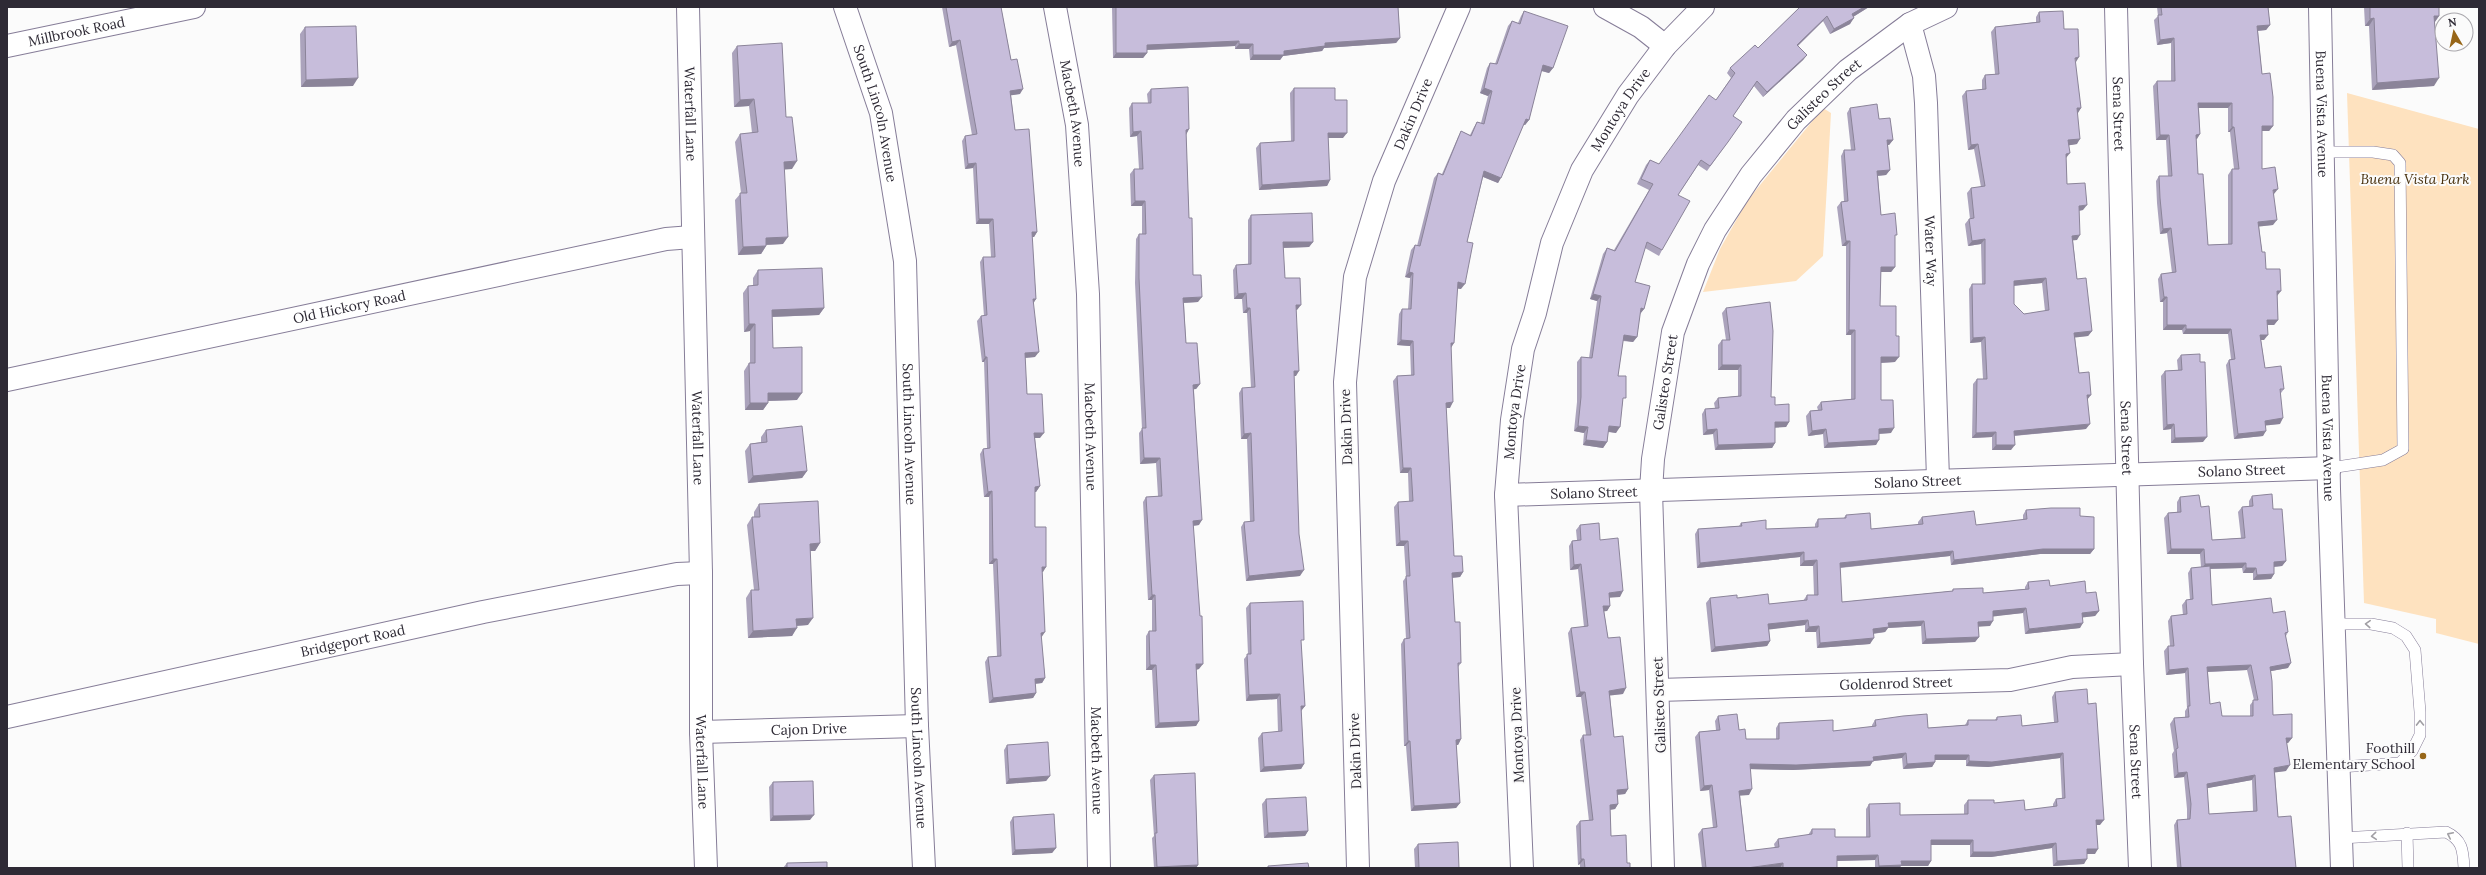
<svg xmlns="http://www.w3.org/2000/svg" width="2486" height="875" font-family="Lora,serif">
<style>
.green{fill:#fee2bf}
.lines{fill:none;stroke-linecap:round;stroke-linejoin:round}
.service-casing{stroke:#867d98;stroke-width:12}
.minor-casing{stroke:#867d98;stroke-width:24}
.tertiary-casing{stroke:#867d98;stroke-width:24}
.secondary-casing{stroke:#867d98;stroke-width:24}
.service{stroke:#fff;stroke-width:11}
.minor{stroke:#fff;stroke-width:22}
.tertiary{stroke:#fff;stroke-width:22}
.secondary{stroke:#fff;stroke-width:22}
.wall{fill:#aba3bc;fill-rule:evenodd}
.shaded-wall{fill:#8b8499}
.building{fill:#c7bddb;stroke:#8b8499;fill-rule:evenodd}
.oneway{stroke:#a19fa4}
.poi-dot{fill:#976618;stroke:#fbfbfb;stroke-width:1.5}
.labels{text-anchor:middle;stroke-width:4;stroke-linejoin:round;paint-order:stroke}
.street-label{font-size:14px;fill:#2e2a35;stroke:#fbfbfb}
.park-label{font-size:14px;font-style:italic;fill:#48310e;stroke:#fbfbfb}
.poi-label{font-size:14px;fill:#2e2a35;stroke:#fbfbfb;text-anchor:end}
</style>
<rect width="100%" height="100%" fill="#fbfbfb"/>
<path class="green" d="M 2347,93 L 2479,129 L 2479,644 L 2436,633 L 2436,619 L 2364,603 Z
M 1823,108 L 1831,113 L 1823,256 L 1796,281 L 1703,292 L 1720,249 L 1747,201 Z"/>
<g class="lines">
<defs>
<path id="service" d="M 2324,152 L 2373,152 L 2393,155 L 2400,163 L 2403,449 L 2383,460 L 2330,468
M 2334,624 L 2371,624 L 2393,628 L 2406,636 L 2415,650 L 2420,712 L 2420,735 L 2412,751 L 2400,763 L 2339,767
M 2407,833 L 2408,868
M 2341,838 L 2446,832 C 2463,840 2463,851 2464,868"/>
<g id="minor">
<path id="s1" d="M 688,7 L 701,573 L 701,732 L 706,868"/>
<path id="s2" d="M 1055,7 L 1077,125 L 1088,294 L 1099,868"/>
<path d="M 1605,7 L 1641,27 L 1665,46"/>
<path id="s3" d="M 2116,7 L 2132,664 L 2140,868"/>
<path id="s4" d="M 2320,7 L 2329,489 L 2342,868"/>
<path id="s5" d="M 1910,24 L 1924,76 L 1926,103 L 1938,479"/>
<path id="s6" d="M 7,46 L 194,7"/>
<path id="s7" d="M 7,380 L 666,239 L 692,237"/>
<path id="s8" d="M 1506,495 C 1781,488 2055,475 2330,468"/>
<path id="s9" d="M 1658,690 L 2010,680 L 2072,667 L 2132,664"/>
<path id="s10" d="M 7,717 L 483,612 L 677,574 L 701,573"/>
<path id="s11" d="M 701,732 L 917,726"/>
<path id="s12" d="M 1358,868 L 1345,382 L 1355,277 L 1384,181 L 1459,7"/>
<path id="s13" d="M 1663,868 L 1651,491 L 1653,459 L 1673,332 L 1698,264 L 1715,230 L 1751,175 L 1796,120 L 1848,70 L 1910,24 L 1946,7"/>
</g>
<g id="tertiary">
<path id="s14" d="M 1522,868 L 1506,495 L 1512,420 L 1523,349 L 1535,313 L 1552,243 L 1582,170 L 1628,95 L 1665,46 L 1703,7"/>
</g>
<g id="secondary">
<path id="s15" d="M 845,7 L 881,113 L 905,261 L 917,726 L 924,868"/>
</g>
</defs>
<use href="#service" class="service-casing"/>
<use href="#minor" class="minor-casing"/>
<use href="#tertiary" class="tertiary-casing"/>
<use href="#secondary" class="secondary-casing"/>
<use href="#service" class="service"/>
<use href="#minor" class="minor"/>
<use href="#tertiary" class="tertiary"/>
<use href="#secondary" class="secondary"/>
</g>
<path class="wall" d="M 942,7 L 1001,7 L 1011,60 L 1020,94 L 1011,95 L 1015,130 L 1037,232 L 1034,237 L 1032,237 L 1036,299 L 1033,303 L 1035,357 L 1025,358 L 1027,394 L 1040,438 L 1035,438 L 1040,486 L 1036,492 L 1035,492 L 1035,527 L 1046,567 L 1042,572 L 1041,637 L 1045,678 L 1042,683 L 1035,684 L 1036,693 L 1033,698 L 989,703 L 985,662 L 988,657 L 997,656 L 993,564 L 989,564 L 989,497 L 984,497 L 980,454 L 983,449 L 987,448 L 984,362 L 982,362 L 977,321 L 981,316 L 984,316 L 980,262 L 983,257 L 991,257 L 989,224 L 976,224 L 973,168 L 965,169 L 962,141 L 965,136 L 972,135 L 956,45 L 949,47 Z
M 1112,7 L 1398,7 L 1400,38 L 1396,43 L 1324,48 L 1322,51 L 1283,56 L 1280,60 L 1250,60 L 1249,49 L 1235,49 L 1235,46 L 1147,50 L 1147,53 L 1143,58 L 1113,58 Z
M 1800,7 L 1869,7 L 1853,17 L 1850,24 L 1830,34 L 1823,21 L 1798,46 L 1807,55 L 1803,60 L 1763,97 L 1754,86 L 1733,116 L 1742,122 L 1707,171 L 1698,165 L 1678,195 L 1662,250 L 1659,256 L 1645,248 L 1635,282 L 1644,309 L 1640,314 L 1637,337 L 1633,342 L 1623,341 L 1618,376 L 1623,402 L 1616,433 L 1608,432 L 1607,442 L 1603,448 L 1583,445 L 1584,433 L 1574,431 L 1577,402 L 1577,362 L 1581,357 L 1589,358 L 1597,301 L 1590,299 L 1603,254 L 1607,248 L 1614,250 L 1649,190 L 1637,184 L 1646,165 L 1650,160 L 1659,164 L 1716,100 L 1731,78 L 1727,73 L 1730,68 L 1758,48 Z
M 2157,7 L 2268,7 L 2270,25 L 2266,30 L 2258,31 L 2262,74 L 2273,126 L 2269,131 L 2262,131 L 2262,169 L 2274,194 L 2273,225 L 2259,226 L 2262,252 L 2266,269 L 2277,295 L 2278,320 L 2274,325 L 2267,325 L 2264,340 L 2261,340 L 2265,368 L 2284,389 L 2281,393 L 2280,424 L 2265,425 L 2263,436 L 2234,439 L 2226,365 L 2229,360 L 2231,359 L 2228,334 L 2183,334 L 2182,330 L 2163,330 L 2163,302 L 2160,302 L 2158,279 L 2161,274 L 2172,273 L 2167,233 L 2160,234 L 2157,203 L 2156,181 L 2159,176 L 2168,176 L 2166,140 L 2156,140 L 2153,86 L 2157,81 L 2171,81 L 2171,43 L 2157,45 L 2154,20 L 2158,16 ZM 2199,108 L 2228,108 L 2228,132 L 2230,132 L 2234,169 L 2232,169 L 2228,175 L 2228,244 L 2208,245 L 2198,174 L 2196,139 L 2200,134 Z
M 2364,7 L 2439,7 L 2439,16 L 2435,22 L 2434,86 L 2372,90 L 2369,26 L 2365,26 Z
M 1524,11 L 1553,68 L 1549,73 L 1541,71 L 1529,120 L 1525,125 L 1524,124 L 1498,183 L 1483,177 L 1467,242 L 1461,289 L 1457,288 L 1451,347 L 1450,408 L 1446,408 L 1454,556 L 1463,572 L 1460,577 L 1452,578 L 1455,622 L 1461,663 L 1458,667 L 1461,739 L 1458,745 L 1456,745 L 1460,803 L 1456,808 L 1411,811 L 1406,746 L 1404,746 L 1401,644 L 1404,639 L 1406,639 L 1403,581 L 1406,577 L 1404,546 L 1396,546 L 1394,507 L 1398,502 L 1409,502 L 1408,473 L 1400,473 L 1393,381 L 1397,376 L 1411,375 L 1410,346 L 1397,345 L 1399,314 L 1402,309 L 1408,309 L 1410,278 L 1405,277 L 1411,250 L 1415,245 L 1417,246 L 1434,178 L 1438,173 L 1442,174 L 1458,137 L 1461,131 L 1470,135 L 1474,127 L 1477,122 L 1481,123 L 1488,96 L 1480,93 L 1487,68 L 1490,63 L 1495,64 L 1508,26 L 1512,21 L 1518,23 L 1521,16 Z
M 2039,12 L 2064,29 L 2075,62 L 2081,108 L 2077,113 L 2077,144 L 2069,145 L 2066,158 L 2067,184 L 2083,210 L 2079,211 L 2077,240 L 2073,240 L 2077,279 L 2092,331 L 2088,336 L 2075,337 L 2079,373 L 2087,400 L 2086,429 L 2014,436 L 2011,450 L 1992,450 L 1992,437 L 1972,438 L 1973,384 L 1977,379 L 1983,379 L 1981,342 L 1970,343 L 1969,289 L 1972,284 L 1982,284 L 1981,244 L 1968,246 L 1965,224 L 1969,219 L 1970,219 L 1967,193 L 1971,188 L 1981,187 L 1974,149 L 1968,150 L 1962,96 L 1966,91 L 1982,90 L 1982,80 L 1985,75 L 1995,74 L 1991,32 L 1995,27 L 2036,22 L 2036,17 ZM 2042,283 L 2045,311 L 2024,314 L 2014,304 L 2014,286 Z
M 305,27 L 353,86 L 301,87 L 300,34 Z
M 737,46 L 786,117 L 792,169 L 784,169 L 783,244 L 766,245 L 766,246 L 761,254 L 738,255 L 735,200 L 741,193 L 735,142 L 740,134 L 752,133 L 749,106 L 734,107 L 732,53 Z
M 1294,88 L 1335,100 L 1343,138 L 1328,138 L 1330,180 L 1327,186 L 1259,190 L 1256,148 L 1260,143 L 1291,141 L 1290,93 Z
M 1151,89 L 1189,129 L 1186,134 L 1189,218 L 1193,275 L 1198,302 L 1184,303 L 1186,343 L 1200,384 L 1196,389 L 1194,389 L 1199,525 L 1193,526 L 1199,669 L 1196,670 L 1199,721 L 1196,726 L 1155,728 L 1152,670 L 1146,670 L 1146,636 L 1149,631 L 1152,631 L 1152,600 L 1148,600 L 1143,502 L 1146,497 L 1158,496 L 1156,463 L 1140,464 L 1139,433 L 1142,429 L 1135,283 L 1136,239 L 1139,234 L 1142,234 L 1142,206 L 1131,206 L 1130,174 L 1134,169 L 1139,169 L 1137,136 L 1130,137 L 1129,108 L 1132,103 L 1148,103 L 1147,94 Z
M 1850,108 L 1879,119 L 1893,140 L 1889,145 L 1888,145 L 1890,170 L 1886,175 L 1878,176 L 1881,215 L 1895,238 L 1895,267 L 1891,272 L 1881,272 L 1880,306 L 1895,362 L 1881,363 L 1881,400 L 1891,433 L 1879,434 L 1876,445 L 1824,448 L 1823,434 L 1808,436 L 1806,416 L 1810,411 L 1818,410 L 1817,407 L 1821,402 L 1851,399 L 1851,335 L 1846,335 L 1846,246 L 1842,246 L 1837,207 L 1841,202 L 1844,201 L 1841,156 L 1844,150 L 1851,150 L 1847,113 Z
M 1251,215 L 1313,242 L 1309,247 L 1283,248 L 1285,278 L 1297,310 L 1296,310 L 1296,376 L 1294,376 L 1300,576 L 1246,581 L 1241,527 L 1244,522 L 1250,522 L 1247,439 L 1241,439 L 1239,393 L 1242,388 L 1251,388 L 1247,313 L 1243,313 L 1242,299 L 1234,299 L 1233,270 L 1236,265 L 1248,264 L 1248,220 Z
M 758,270 L 824,308 L 819,315 L 772,317 L 773,348 L 797,400 L 768,401 L 768,403 L 763,410 L 745,410 L 744,371 L 749,363 L 750,363 L 750,331 L 744,332 L 743,293 L 748,286 L 753,286 L 753,278 Z
M 1726,308 L 1775,405 L 1789,422 L 1786,427 L 1775,427 L 1775,443 L 1772,448 L 1715,450 L 1713,434 L 1703,435 L 1702,414 L 1705,409 L 1715,408 L 1714,403 L 1718,398 L 1738,396 L 1738,370 L 1718,370 L 1718,345 L 1722,340 L 1726,340 L 1722,313 Z
M 2181,355 L 2203,442 L 2171,443 L 2171,429 L 2163,430 L 2161,376 L 2165,371 L 2178,370 L 2177,360 Z
M 766,430 L 807,471 L 802,478 L 748,483 L 745,451 L 750,444 L 761,442 L 761,437 Z
M 2252,496 L 2273,509 L 2286,561 L 2282,566 L 2274,567 L 2274,574 L 2271,579 L 2253,580 L 2253,573 L 2243,573 L 2242,568 L 2210,569 L 2212,605 L 2273,613 L 2288,632 L 2286,636 L 2288,668 L 2271,671 L 2273,715 L 2292,738 L 2288,743 L 2287,743 L 2286,771 L 2275,772 L 2278,817 L 2296,868 L 2177,868 L 2174,825 L 2177,820 L 2187,820 L 2187,809 L 2184,777 L 2174,778 L 2172,754 L 2174,751 L 2170,724 L 2174,718 L 2185,717 L 2185,711 L 2187,708 L 2185,673 L 2166,675 L 2164,651 L 2168,646 L 2170,646 L 2168,621 L 2171,616 L 2183,615 L 2182,605 L 2186,600 L 2190,600 L 2188,573 L 2191,568 L 2201,567 L 2200,554 L 2167,554 L 2164,518 L 2168,513 L 2177,512 L 2177,502 L 2180,497 L 2201,507 L 2212,540 L 2241,538 L 2238,512 L 2242,507 L 2249,506 L 2249,501 ZM 2247,670 L 2254,700 L 2250,705 L 2250,716 L 2222,716 L 2210,704 L 2208,672 ZM 2252,780 L 2253,811 L 2209,814 L 2207,788 Z
M 759,504 L 820,543 L 815,551 L 810,551 L 808,625 L 797,626 L 792,636 L 748,638 L 746,598 L 751,590 L 754,590 L 747,525 L 752,517 L 754,517 L 754,512 Z
M 2026,510 L 2080,516 L 2094,549 L 2090,554 L 2040,554 L 1951,565 L 1950,556 L 1840,568 L 1842,602 L 1952,591 L 1953,589 L 1983,593 L 2025,589 L 2025,587 L 2028,582 L 2086,593 L 2099,611 L 2095,616 L 2082,617 L 2080,628 L 2025,634 L 2023,613 L 1993,616 L 1990,626 L 1978,626 L 1979,637 L 1975,642 L 1922,644 L 1921,626 L 1888,628 L 1885,632 L 1873,634 L 1870,644 L 1817,648 L 1816,632 L 1805,632 L 1805,625 L 1769,629 L 1770,641 L 1767,646 L 1711,652 L 1706,603 L 1710,598 L 1737,598 L 1769,604 L 1803,601 L 1807,595 L 1814,595 L 1813,566 L 1800,566 L 1800,557 L 1697,568 L 1695,534 L 1698,529 L 1739,526 L 1741,523 L 1766,529 L 1815,528 L 1815,524 L 1818,519 L 1843,519 L 1846,515 L 1871,529 L 1918,525 L 1918,522 L 1922,517 L 1976,525 L 2023,520 L 2023,515 Z
M 1580,525 L 1600,540 L 1620,597 L 1609,597 L 1610,606 L 1607,611 L 1604,611 L 1608,638 L 1623,694 L 1610,695 L 1614,737 L 1628,789 L 1625,794 L 1617,795 L 1618,804 L 1615,809 L 1610,810 L 1611,836 L 1630,868 L 1580,868 L 1580,864 L 1578,865 L 1576,826 L 1580,821 L 1589,821 L 1580,740 L 1583,735 L 1586,735 L 1581,697 L 1576,697 L 1568,633 L 1571,628 L 1584,627 L 1578,569 L 1570,570 L 1569,546 L 1572,541 L 1577,540 L 1576,530 Z
M 1250,603 L 1301,643 L 1305,706 L 1301,711 L 1304,764 L 1301,769 L 1260,772 L 1258,738 L 1262,733 L 1278,732 L 1277,699 L 1246,701 L 1244,659 L 1248,654 L 1246,608 Z
M 2055,692 L 2088,704 L 2100,825 L 2096,825 L 2095,854 L 2087,854 L 2084,864 L 2053,866 L 2052,848 L 1991,857 L 1970,857 L 1970,845 L 1931,845 L 1931,861 L 1928,866 L 1901,866 L 1899,868 L 1875,868 L 1875,860 L 1837,861 L 1837,868 L 1702,868 L 1698,834 L 1702,829 L 1713,828 L 1709,790 L 1700,791 L 1695,737 L 1699,732 L 1716,730 L 1715,721 L 1718,716 L 1739,730 L 1746,739 L 1776,739 L 1776,728 L 1779,723 L 1833,731 L 1872,727 L 1872,725 L 1875,720 L 1928,728 L 1965,725 L 1968,720 L 1995,720 L 1997,717 L 2022,726 L 2054,722 L 2052,697 ZM 1902,758 L 1903,769 L 1932,767 L 1935,762 L 1935,760 L 1966,760 L 1966,766 L 1988,767 L 2060,758 L 2062,798 L 2056,799 L 2053,804 L 2053,807 L 2025,810 L 1994,803 L 1968,800 L 1964,805 L 1964,814 L 1900,815 L 1869,804 L 1866,809 L 1866,837 L 1835,837 L 1812,829 L 1808,835 L 1778,839 L 1774,844 L 1775,848 L 1746,851 L 1740,795 L 1749,795 L 1750,769 L 1793,770 L 1870,766 L 1873,761 Z
M 1007,745 L 1050,776 L 1046,781 L 1006,784 L 1004,750 Z
M 1154,775 L 1198,865 L 1196,868 L 1154,868 L 1152,838 L 1154,836 L 1150,780 Z
M 773,782 L 810,820 L 770,821 L 769,787 Z
M 1266,799 L 1308,831 L 1305,836 L 1264,838 L 1262,804 Z
M 1013,817 L 1056,848 L 1052,853 L 1012,855 L 1010,822 Z
M 1418,844 L 1459,868 L 1415,868 L 1414,849 Z
M 787,863 L 827,868 L 783,868 Z"/>
<path class="shaded-wall" d="M 1864,7 L 1869,7 L 1848,20 L 1852,14 Z
M 1827,16 L 1823,21 L 1793,50 L 1797,45 Z
M 2434,16 L 2439,16 L 2434,23 Z
M 1854,18 L 1850,24 L 1830,34 L 1834,29 Z
M 2374,18 L 2369,26 L 2365,26 L 2370,19 Z
M 2270,25 L 2266,30 L 2254,31 L 2257,26 Z
M 1400,38 L 1396,43 L 1324,48 L 1322,51 L 1283,56 L 1280,60 L 1250,60 L 1253,55 L 1284,51 L 1325,43 Z
M 2174,38 L 2171,43 L 2157,45 L 2160,40 Z
M 960,40 L 956,45 L 949,47 L 952,42 Z
M 1239,41 L 1235,46 L 1143,50 L 1147,45 Z
M 1239,44 L 1253,44 L 1249,49 L 1235,49 Z
M 1116,53 L 1147,53 L 1143,58 L 1113,58 Z
M 1807,55 L 1803,60 L 1763,97 L 1767,92 Z
M 2079,57 L 2076,62 L 2075,58 Z
M 1543,65 L 1553,68 L 1549,73 L 1539,70 Z
M 358,78 L 353,86 L 301,87 L 306,80 Z
M 2439,78 L 2434,86 L 2372,90 L 2377,83 Z
M 1484,88 L 1492,91 L 1488,96 L 1480,93 Z
M 1023,89 L 1020,94 L 1007,96 L 1010,91 Z
M 754,99 L 749,106 L 734,107 L 740,100 Z
M 2198,103 L 2232,103 L 2228,108 L 2195,108 Z
M 2077,108 L 2081,108 L 2078,113 L 2073,113 Z
M 1526,119 L 1529,120 L 1525,125 L 1522,124 Z
M 2262,126 L 2273,126 L 2269,131 L 2259,131 Z
M 2232,127 L 2234,127 L 2230,132 L 2228,132 Z
M 1189,129 L 1186,135 L 1186,130 Z
M 1141,131 L 1137,136 L 1130,137 L 1133,132 Z
M 1328,133 L 1347,133 L 1343,138 L 1324,138 Z
M 2200,134 L 2197,139 L 2193,140 L 2196,135 Z
M 2160,135 L 2169,135 L 2166,140 L 2156,140 Z
M 2080,139 L 2077,144 L 2065,146 L 2068,140 Z
M 1887,140 L 1893,140 L 1889,145 L 1884,145 Z
M 1978,144 L 1974,149 L 1968,150 L 1971,145 Z
M 2070,153 L 2066,158 L 2066,154 Z
M 797,161 L 792,169 L 779,170 L 784,162 Z
M 976,163 L 973,168 L 965,169 L 968,164 Z
M 1890,170 L 1886,175 L 1874,176 L 1877,171 Z
M 1484,171 L 1501,178 L 1498,183 L 1481,176 Z
M 1330,180 L 1327,186 L 1259,190 L 1262,185 Z
M 2278,189 L 2274,194 L 2273,190 Z
M 1135,201 L 1145,201 L 1142,206 L 1131,206 Z
M 2087,205 L 2083,210 L 2075,211 L 2079,206 Z
M 979,219 L 993,219 L 989,224 L 976,224 Z
M 2277,220 L 2273,225 L 2255,227 L 2258,222 Z
M 2171,228 L 2167,233 L 2160,234 L 2163,229 Z
M 1032,232 L 1037,232 L 1034,237 L 1028,237 Z
M 2080,235 L 2077,240 L 2068,241 L 2072,236 Z
M 788,237 L 783,244 L 760,245 L 766,238 Z
M 1985,239 L 1981,244 L 1968,246 L 1972,241 Z
M 1846,241 L 1850,241 L 1846,246 L 1842,246 Z
M 1283,242 L 1313,242 L 1309,247 L 1279,248 Z
M 766,246 L 761,254 L 738,255 L 743,247 Z
M 1881,267 L 1895,267 L 1891,272 L 1877,272 Z
M 1409,272 L 1413,273 L 1410,278 L 1405,277 Z
M 2046,278 L 2042,283 L 2010,286 L 2014,281 Z
M 1458,282 L 1465,284 L 1461,289 L 1454,288 Z
M 2277,291 L 2281,291 L 2277,296 Z
M 1246,293 L 1242,299 L 1234,299 L 1238,294 Z
M 1593,294 L 1601,296 L 1597,301 L 1590,299 Z
M 1202,297 L 1198,302 L 1180,303 L 1183,298 Z
M 2164,297 L 2167,297 L 2163,302 L 2160,302 Z
M 1033,299 L 1036,299 L 1033,304 Z
M 1296,305 L 1301,305 L 1297,310 L 1292,310 Z
M 824,308 L 819,315 L 767,317 L 772,310 Z
M 1247,308 L 1250,308 L 1247,313 L 1243,313 Z
M 1641,308 L 1644,309 L 1640,314 Z
M 2267,320 L 2278,320 L 2274,325 L 2264,325 Z
M 749,324 L 755,324 L 750,331 L 744,332 Z
M 2167,325 L 2186,325 L 2182,330 L 2163,330 Z
M 2186,329 L 2231,329 L 2228,334 L 2183,334 Z
M 1849,330 L 1855,330 L 1851,335 L 1846,335 Z
M 2092,331 L 2088,336 L 2071,338 L 2074,333 Z
M 1624,335 L 1637,337 L 1633,342 L 1621,340 Z
M 2260,335 L 2268,335 L 2264,340 L 2257,340 Z
M 1985,337 L 1981,342 L 1970,343 L 1973,338 Z
M 1401,340 L 1413,341 L 1410,346 L 1397,345 Z
M 1451,343 L 1454,343 L 1451,348 Z
M 1039,352 L 1035,357 L 1022,358 L 1025,353 Z
M 985,357 L 987,357 L 984,362 L 982,362 Z
M 1881,357 L 1899,357 L 1895,362 L 1877,363 Z
M 1722,365 L 1741,365 L 1738,370 L 1718,370 Z
M 1294,371 L 1299,371 L 1296,376 L 1291,376 Z
M 1200,384 L 1196,389 L 1190,390 L 1193,385 Z
M 768,393 L 802,393 L 797,400 L 763,401 Z
M 2087,395 L 2091,395 L 2087,400 Z
M 1453,402 L 1450,408 L 1442,408 L 1446,403 Z
M 750,403 L 768,403 L 763,410 L 745,410 Z
M 2283,418 L 2280,424 L 2261,426 L 2265,421 Z
M 1775,422 L 1789,422 L 1786,427 L 1771,428 Z
M 2090,424 L 2086,429 L 2011,436 L 2014,431 Z
M 2174,424 L 2171,429 L 2163,430 L 2167,425 Z
M 1578,426 L 1588,427 L 1584,433 L 1574,431 Z
M 1609,426 L 1620,427 L 1616,433 L 1605,431 Z
M 1894,428 L 1891,433 L 1875,434 L 1879,429 Z
M 1717,429 L 1713,434 L 1703,435 L 1707,430 Z
M 1826,429 L 1823,434 L 1808,436 L 1812,431 Z
M 2266,431 L 2263,436 L 2234,439 L 2238,434 Z
M 1996,432 L 1992,437 L 1972,438 L 1976,433 Z
M 1034,433 L 1044,433 L 1040,438 L 1031,438 Z
M 1251,433 L 1247,439 L 1241,439 L 1244,434 Z
M 2207,437 L 2203,442 L 2171,443 L 2175,438 Z
M 1586,440 L 1607,442 L 1603,448 L 1583,445 Z
M 1879,440 L 1876,445 L 1824,448 L 1828,443 Z
M 1775,443 L 1772,448 L 1715,450 L 1718,445 Z
M 1996,445 L 2015,445 L 2011,450 L 1992,450 Z
M 1144,458 L 1160,458 L 1156,463 L 1140,464 Z
M 1403,468 L 1411,468 L 1408,473 L 1400,473 Z
M 807,471 L 802,478 L 748,483 L 753,476 Z
M 1040,486 L 1036,492 L 1032,492 L 1035,487 Z
M 992,491 L 989,497 L 984,497 L 988,492 Z
M 1202,520 L 1199,525 L 1190,526 L 1193,521 Z
M 1400,541 L 1408,541 L 1404,546 L 1396,546 Z
M 820,543 L 815,551 L 804,551 L 810,544 Z
M 2043,549 L 2094,549 L 2090,554 L 2040,554 L 1951,565 L 1954,560 Z
M 2171,549 L 2204,549 L 2200,554 L 2167,554 Z
M 1953,551 L 1950,556 L 1836,568 L 1840,563 Z
M 1804,552 L 1800,557 L 1697,568 L 1700,563 Z
M 993,559 L 997,559 L 993,564 L 989,564 Z
M 1817,560 L 1813,566 L 1800,566 L 1804,561 Z
M 2286,561 L 2282,566 L 2270,567 L 2274,562 Z
M 2246,563 L 2242,568 L 2201,569 L 2205,564 Z
M 1581,564 L 1578,569 L 1570,570 L 1574,565 Z
M 1042,567 L 1046,567 L 1043,572 L 1038,572 Z
M 2246,568 L 2256,568 L 2253,573 L 2243,573 Z
M 1304,570 L 1300,576 L 1246,581 L 1249,576 Z
M 1463,572 L 1460,577 L 1449,578 L 1452,573 Z
M 2274,574 L 2271,579 L 2253,580 L 2257,575 Z
M 1623,591 L 1620,597 L 1605,598 L 1609,593 Z
M 1152,595 L 1155,595 L 1152,600 L 1148,600 Z
M 1603,606 L 1610,606 L 1607,611 L 1600,612 Z
M 2026,608 L 2023,613 L 1989,617 L 1993,611 Z
M 2099,611 L 2095,616 L 2078,618 L 2082,613 Z
M 813,618 L 808,625 L 791,626 L 796,619 Z
M 1808,620 L 1805,625 L 1765,630 L 1768,624 Z
M 1924,621 L 1921,626 L 1888,628 L 1885,632 L 1869,634 L 1873,629 L 1888,623 Z
M 1993,621 L 1990,626 L 1974,627 L 1978,622 Z
M 2083,623 L 2080,628 L 2025,634 L 2029,629 Z
M 1819,626 L 1816,632 L 1805,632 L 1809,627 Z
M 797,628 L 792,636 L 748,638 L 753,631 Z
M 1045,632 L 1041,638 L 1041,633 Z
M 1979,637 L 1975,642 L 1922,644 L 1926,639 Z
M 1874,638 L 1870,644 L 1817,648 L 1820,643 Z
M 1770,641 L 1767,646 L 1711,652 L 1715,647 Z
M 2291,663 L 2288,668 L 2266,672 L 2270,667 Z
M 1196,664 L 1203,664 L 1199,669 L 1193,670 Z
M 1150,665 L 1156,665 L 1152,670 L 1146,670 Z
M 2251,665 L 2247,670 L 2204,672 L 2207,667 Z
M 2188,668 L 2185,673 L 2166,675 L 2169,670 Z
M 1045,678 L 1042,683 L 1031,684 L 1035,679 Z
M 1626,688 L 1623,694 L 1606,696 L 1609,691 Z
M 1580,692 L 1585,692 L 1581,697 L 1576,697 Z
M 1036,693 L 1033,698 L 989,703 L 993,698 Z
M 1280,694 L 1277,699 L 1246,701 L 1249,695 Z
M 1301,706 L 1305,706 L 1301,711 Z
M 1199,721 L 1196,726 L 1155,728 L 1159,723 Z
M 2286,738 L 2292,738 L 2288,743 L 2283,743 Z
M 1461,739 L 1458,745 L 1452,745 L 1456,740 Z
M 1408,741 L 1410,741 L 1406,746 L 1404,746 Z
M 1906,753 L 1902,758 L 1873,761 L 1870,766 L 1793,770 L 1746,769 L 1750,764 L 1873,757 Z
M 2063,753 L 2060,758 L 1988,767 L 1966,766 L 1969,761 Z
M 1935,755 L 1969,755 L 1966,760 L 1931,760 Z
M 1935,762 L 1932,767 L 1903,769 L 1907,764 Z
M 1304,764 L 1301,769 L 1260,772 L 1264,767 Z
M 2290,765 L 2286,771 L 2271,773 L 2274,768 Z
M 2187,772 L 2184,777 L 2174,778 L 2178,773 Z
M 2255,775 L 2252,780 L 2203,789 L 2207,784 Z
M 1050,776 L 1046,781 L 1006,784 L 1009,779 Z
M 1712,785 L 1709,790 L 1700,791 L 1704,786 Z
M 1628,789 L 1625,794 L 1613,795 L 1617,790 Z
M 1752,789 L 1749,795 L 1736,796 L 1739,791 Z
M 1460,803 L 1456,808 L 1411,811 L 1414,806 Z
M 1618,804 L 1615,809 L 1607,810 L 1610,805 Z
M 814,815 L 810,820 L 770,821 L 773,816 Z
M 2096,820 L 2104,820 L 2100,825 L 2092,825 Z
M 1308,831 L 1305,836 L 1264,838 L 1268,833 Z
M 1931,840 L 1973,840 L 1970,845 L 1928,845 Z
M 2056,843 L 2052,848 L 1991,857 L 1970,857 L 1973,852 Z
M 1056,848 L 1052,853 L 1012,855 L 1015,850 Z
M 2087,849 L 2098,849 L 2095,854 L 2083,854 Z
M 1878,855 L 1875,860 L 1833,861 L 1837,856 Z
M 1581,859 L 1584,859 L 1580,864 L 1578,865 Z
M 2087,859 L 2084,864 L 2053,866 L 2057,861 Z
M 1901,861 L 1931,861 L 1928,866 L 1901,866 L 1899,868 L 1877,868 L 1879,866 Z
M 1783,863 L 1780,868 L 1747,868 Z
M 1198,865 L 1196,868 L 1157,868 L 1157,867 Z"/>
<path class="building" d="M 946,7 L 1001,7 L 1011,60 L 1017,59 L 1023,89 L 1010,91 L 1015,130 L 1029,129 L 1037,232 L 1032,232 L 1036,299 L 1033,299 L 1039,352 L 1025,353 L 1027,394 L 1042,394 L 1044,433 L 1034,433 L 1040,486 L 1035,487 L 1035,527 L 1046,527 L 1046,567 L 1042,567 L 1045,632 L 1041,633 L 1045,678 L 1035,679 L 1036,693 L 993,698 L 988,657 L 1001,656 L 997,559 L 993,559 L 992,491 L 988,492 L 983,449 L 990,448 L 987,357 L 985,357 L 981,316 L 987,315 L 983,257 L 995,257 L 993,219 L 979,219 L 976,163 L 968,164 L 965,136 L 977,134 L 960,40 L 952,42 Z
M 1116,7 L 1398,7 L 1400,38 L 1325,43 L 1325,46 L 1284,51 L 1284,55 L 1253,55 L 1253,44 L 1239,44 L 1239,41 L 1147,45 L 1147,53 L 1116,53 Z
M 1800,7 L 1864,7 L 1852,14 L 1854,18 L 1834,29 L 1827,16 L 1797,45 L 1807,55 L 1767,92 L 1757,81 L 1733,116 L 1742,122 L 1728,142 L 1710,166 L 1701,160 L 1678,195 L 1690,201 L 1662,250 L 1647,242 L 1635,282 L 1650,286 L 1644,309 L 1641,308 L 1637,337 L 1624,335 L 1618,376 L 1626,376 L 1626,398 L 1623,398 L 1620,427 L 1609,426 L 1607,442 L 1586,440 L 1588,427 L 1578,426 L 1581,397 L 1581,357 L 1592,358 L 1601,296 L 1593,294 L 1607,248 L 1615,251 L 1653,184 L 1641,179 L 1650,160 L 1659,164 L 1709,95 L 1716,100 L 1735,73 L 1730,68 L 1755,45 L 1758,48 Z
M 2161,7 L 2268,7 L 2270,25 L 2257,26 L 2262,74 L 2270,73 L 2273,97 L 2273,126 L 2262,126 L 2262,169 L 2275,167 L 2278,189 L 2273,190 L 2277,220 L 2258,222 L 2262,252 L 2265,252 L 2266,269 L 2280,269 L 2281,291 L 2277,291 L 2278,320 L 2267,320 L 2268,335 L 2260,335 L 2265,368 L 2281,366 L 2284,389 L 2280,389 L 2283,418 L 2265,421 L 2266,431 L 2238,434 L 2229,360 L 2235,359 L 2231,329 L 2186,329 L 2186,325 L 2167,325 L 2167,297 L 2164,297 L 2161,274 L 2176,272 L 2171,228 L 2163,229 L 2160,198 L 2159,176 L 2172,176 L 2169,135 L 2160,135 L 2157,81 L 2175,81 L 2174,38 L 2160,40 L 2158,15 L 2162,15 ZM 2198,103 L 2232,103 L 2232,127 L 2234,127 L 2239,169 L 2232,169 L 2232,244 L 2208,245 L 2203,174 L 2198,174 L 2196,135 L 2200,134 Z
M 2370,7 L 2439,7 L 2439,16 L 2434,16 L 2439,78 L 2377,83 L 2374,18 L 2370,19 Z
M 1524,11 L 1568,26 L 1553,68 L 1543,65 L 1529,120 L 1526,119 L 1501,178 L 1484,171 L 1467,242 L 1473,243 L 1465,284 L 1458,282 L 1454,343 L 1451,343 L 1453,402 L 1446,403 L 1454,556 L 1462,556 L 1463,572 L 1452,573 L 1455,622 L 1460,622 L 1461,663 L 1458,663 L 1461,739 L 1456,740 L 1460,803 L 1414,806 L 1410,741 L 1408,741 L 1404,639 L 1410,638 L 1406,576 L 1410,576 L 1408,541 L 1400,541 L 1398,502 L 1413,501 L 1411,468 L 1403,468 L 1397,376 L 1414,375 L 1413,341 L 1401,340 L 1402,309 L 1411,309 L 1413,273 L 1409,272 L 1415,245 L 1420,246 L 1438,173 L 1443,175 L 1461,131 L 1471,136 L 1477,122 L 1484,124 L 1492,91 L 1484,88 L 1490,63 L 1497,64 L 1512,21 L 1520,24 Z
M 2063,11 L 2064,29 L 2078,29 L 2079,57 L 2075,58 L 2081,108 L 2077,108 L 2080,139 L 2068,140 L 2070,153 L 2066,154 L 2067,184 L 2085,183 L 2087,205 L 2079,206 L 2080,235 L 2072,236 L 2077,279 L 2086,278 L 2092,331 L 2074,333 L 2079,373 L 2089,372 L 2091,395 L 2087,395 L 2090,424 L 2014,431 L 2015,445 L 1996,445 L 1996,432 L 1976,433 L 1977,379 L 1987,379 L 1985,337 L 1973,338 L 1972,284 L 1985,284 L 1985,239 L 1972,241 L 1969,219 L 1974,218 L 1971,188 L 1985,186 L 1978,144 L 1971,145 L 1966,91 L 1986,89 L 1985,75 L 1999,74 L 1995,27 L 2040,22 L 2039,12 ZM 2046,278 L 2049,310 L 2024,314 L 2014,304 L 2014,281 Z
M 356,26 L 358,78 L 306,80 L 305,27 Z
M 782,43 L 786,117 L 792,117 L 797,161 L 784,162 L 788,237 L 766,238 L 766,246 L 743,247 L 740,193 L 747,193 L 740,134 L 758,132 L 754,99 L 740,100 L 737,46 Z
M 1188,87 L 1189,129 L 1186,130 L 1189,218 L 1192,218 L 1193,275 L 1201,275 L 1202,297 L 1183,298 L 1186,343 L 1197,343 L 1200,384 L 1193,385 L 1202,520 L 1193,521 L 1200,616 L 1202,616 L 1203,664 L 1196,664 L 1199,721 L 1159,723 L 1156,665 L 1150,665 L 1149,631 L 1156,631 L 1155,595 L 1152,595 L 1146,497 L 1162,496 L 1160,458 L 1144,458 L 1142,428 L 1146,428 L 1139,278 L 1139,234 L 1146,234 L 1145,201 L 1135,201 L 1134,169 L 1143,169 L 1141,131 L 1133,132 L 1132,103 L 1151,103 L 1151,89 Z
M 1294,88 L 1335,88 L 1335,100 L 1347,100 L 1347,133 L 1328,133 L 1330,180 L 1262,185 L 1260,143 L 1294,141 Z
M 1877,104 L 1879,119 L 1890,118 L 1893,140 L 1887,140 L 1890,170 L 1877,171 L 1881,215 L 1895,213 L 1897,235 L 1895,235 L 1895,267 L 1881,267 L 1880,306 L 1896,306 L 1896,336 L 1899,336 L 1899,357 L 1881,357 L 1881,400 L 1893,400 L 1894,428 L 1879,429 L 1879,440 L 1828,443 L 1826,429 L 1812,431 L 1810,411 L 1822,410 L 1821,402 L 1855,399 L 1855,330 L 1849,330 L 1850,241 L 1846,241 L 1841,202 L 1848,201 L 1844,150 L 1855,150 L 1850,108 Z
M 1312,213 L 1313,242 L 1283,242 L 1285,278 L 1300,278 L 1301,305 L 1296,305 L 1299,371 L 1294,371 L 1299,534 L 1304,570 L 1249,576 L 1244,522 L 1254,521 L 1251,433 L 1244,434 L 1242,388 L 1255,387 L 1250,308 L 1247,308 L 1246,293 L 1238,294 L 1236,265 L 1251,264 L 1251,215 Z
M 822,268 L 824,308 L 772,310 L 773,348 L 802,347 L 802,393 L 768,393 L 768,403 L 750,403 L 749,363 L 755,363 L 755,324 L 749,324 L 748,286 L 758,285 L 758,270 Z
M 1770,302 L 1773,331 L 1771,397 L 1775,397 L 1775,405 L 1789,404 L 1789,422 L 1775,422 L 1775,443 L 1718,445 L 1717,429 L 1707,430 L 1705,409 L 1719,408 L 1718,398 L 1741,396 L 1741,365 L 1722,365 L 1722,340 L 1730,340 L 1726,308 Z
M 2200,354 L 2200,362 L 2205,362 L 2207,437 L 2175,438 L 2174,424 L 2167,425 L 2165,371 L 2182,370 L 2181,355 Z
M 802,426 L 807,471 L 753,476 L 750,444 L 767,442 L 766,430 Z
M 2272,494 L 2273,509 L 2282,509 L 2286,561 L 2274,562 L 2274,574 L 2257,575 L 2256,568 L 2246,568 L 2246,563 L 2205,564 L 2204,549 L 2171,549 L 2168,513 L 2181,512 L 2180,497 L 2199,495 L 2201,507 L 2209,506 L 2212,540 L 2245,538 L 2242,507 L 2253,506 L 2252,496 Z
M 818,501 L 820,543 L 810,544 L 813,618 L 796,619 L 797,628 L 753,631 L 751,590 L 759,590 L 752,517 L 760,517 L 759,504 Z
M 2051,508 L 2080,508 L 2080,516 L 2094,517 L 2094,549 L 2043,549 L 1954,560 L 1953,551 L 1840,563 L 1842,602 L 1953,591 L 1953,589 L 1983,588 L 1983,593 L 2029,589 L 2028,582 L 2049,580 L 2050,586 L 2085,581 L 2086,593 L 2096,592 L 2099,611 L 2082,613 L 2083,623 L 2029,629 L 2026,608 L 1993,611 L 1993,621 L 1978,622 L 1979,637 L 1926,639 L 1924,621 L 1888,623 L 1889,627 L 1873,629 L 1874,638 L 1820,643 L 1819,626 L 1809,627 L 1808,620 L 1768,624 L 1770,641 L 1715,647 L 1710,598 L 1737,595 L 1737,598 L 1768,594 L 1769,604 L 1807,600 L 1807,595 L 1818,595 L 1817,560 L 1804,561 L 1804,552 L 1700,563 L 1698,529 L 1742,526 L 1741,523 L 1766,520 L 1766,529 L 1818,527 L 1818,519 L 1846,518 L 1846,515 L 1870,513 L 1871,529 L 1923,524 L 1922,517 L 1974,511 L 1976,525 L 2027,519 L 2026,510 Z
M 1599,523 L 1600,540 L 1618,538 L 1623,591 L 1609,593 L 1610,606 L 1603,606 L 1608,638 L 1620,637 L 1626,688 L 1609,691 L 1614,737 L 1623,736 L 1628,789 L 1617,790 L 1618,804 L 1610,805 L 1611,836 L 1626,835 L 1627,863 L 1630,863 L 1630,868 L 1585,868 L 1584,859 L 1581,859 L 1580,821 L 1593,820 L 1583,735 L 1591,735 L 1585,692 L 1580,692 L 1571,628 L 1588,626 L 1581,564 L 1574,565 L 1572,541 L 1581,540 L 1580,525 Z
M 2210,566 L 2212,605 L 2271,598 L 2273,613 L 2285,611 L 2288,632 L 2285,633 L 2291,663 L 2270,667 L 2272,681 L 2273,715 L 2292,714 L 2292,738 L 2286,738 L 2290,765 L 2274,768 L 2278,817 L 2291,816 L 2296,868 L 2181,868 L 2177,820 L 2190,819 L 2191,804 L 2187,772 L 2178,773 L 2176,749 L 2178,748 L 2174,718 L 2189,717 L 2188,706 L 2190,706 L 2188,668 L 2169,670 L 2168,646 L 2174,646 L 2171,616 L 2187,614 L 2186,600 L 2193,599 L 2191,568 ZM 2251,665 L 2258,700 L 2253,700 L 2253,716 L 2222,716 L 2220,702 L 2210,704 L 2207,667 ZM 2255,775 L 2257,811 L 2209,814 L 2207,784 Z
M 1303,601 L 1304,640 L 1301,640 L 1305,706 L 1301,706 L 1304,764 L 1264,767 L 1262,733 L 1282,731 L 1280,694 L 1249,695 L 1247,654 L 1251,654 L 1250,603 Z
M 2087,689 L 2088,704 L 2096,703 L 2104,820 L 2096,820 L 2098,849 L 2087,849 L 2087,859 L 2057,861 L 2056,843 L 1995,852 L 1973,852 L 1973,840 L 1931,840 L 1931,861 L 1901,861 L 1902,865 L 1879,866 L 1878,855 L 1837,856 L 1837,868 L 1783,868 L 1783,863 L 1747,868 L 1706,868 L 1702,829 L 1717,827 L 1712,785 L 1704,786 L 1699,732 L 1720,730 L 1718,716 L 1737,714 L 1739,730 L 1745,729 L 1746,739 L 1779,739 L 1779,723 L 1833,720 L 1833,731 L 1876,726 L 1875,720 L 1903,716 L 1927,714 L 1928,728 L 1968,725 L 1968,720 L 1997,720 L 1997,717 L 2021,715 L 2022,726 L 2058,722 L 2055,692 ZM 1906,753 L 1907,764 L 1935,762 L 1935,755 L 1969,755 L 1969,761 L 1992,762 L 2063,753 L 2065,798 L 2056,799 L 2057,806 L 2025,810 L 2024,800 L 1994,803 L 1994,800 L 1968,800 L 1968,814 L 1900,815 L 1900,803 L 1869,804 L 1870,837 L 1835,837 L 1835,829 L 1812,829 L 1812,834 L 1778,839 L 1779,847 L 1746,851 L 1739,791 L 1752,789 L 1750,764 L 1796,765 L 1874,761 L 1873,757 Z
M 1048,742 L 1050,776 L 1009,779 L 1007,745 Z
M 1195,773 L 1198,865 L 1157,867 L 1155,833 L 1157,833 L 1154,775 Z
M 813,781 L 814,815 L 773,816 L 773,782 Z
M 1306,797 L 1308,831 L 1268,833 L 1266,799 Z
M 1054,814 L 1056,848 L 1015,850 L 1013,817 Z
M 1458,842 L 1459,868 L 1419,868 L 1418,844 Z
M 827,862 L 827,868 L 787,868 L 787,863 Z
M 1308,863 L 1309,868 L 1268,868 L 1268,866 Z"/>
<defs><path id="oneway-chevron" d="M-2-3.5L2.5 0L-2 3.5" fill="none" stroke-width="1.6" stroke-linecap="round" stroke-linejoin="round"/></defs>
<g class="oneway">
<use href="#oneway-chevron" transform="translate(2368 624) rotate(-177)"/>
<use href="#oneway-chevron" transform="translate(2420 723) rotate(-91)"/>
<use href="#oneway-chevron" transform="translate(2450 835) rotate(-154)"/>
<use href="#oneway-chevron" transform="translate(2374 836) rotate(175)"/>
</g>
<circle class="poi-dot" cx="2423" cy="756" r="4"/>
<g class="labels">
<g class="street-label">
<text dy="5" stroke="none"><textPath href="#s6" startOffset="71">Millbrook Road</textPath></text>
<text dy="5" stroke="none"><textPath href="#s13" startOffset="823">Galisteo Street</textPath></text>
<text dy="5" stroke="none"><textPath href="#s14" startOffset="781">Montoya Drive</textPath></text>
<text dy="5" stroke="none"><textPath href="#s15" startOffset="111">South Lincoln Avenue</textPath></text>
<text dy="5" stroke="none"><textPath href="#s2" startOffset="108">Macbeth Avenue</textPath></text>
<text dy="5" stroke="none"><textPath href="#s1" startOffset="107">Waterfall Lane</textPath></text>
<text dy="5" stroke="none"><textPath href="#s12" startOffset="765">Dakin Drive</textPath></text>
<text dy="5" stroke="none"><textPath href="#s3" startOffset="107">Sena Street</textPath></text>
<text dy="5" stroke="none"><textPath href="#s4" startOffset="107">Buena Vista Avenue</textPath></text>
<text dy="5" stroke="none"><textPath href="#s5" startOffset="229">Water Way</textPath></text>
<text dy="5" stroke="none"><textPath href="#s7" startOffset="350">Old Hickory Road</textPath></text>
<text dy="5" stroke="none"><textPath href="#s13" startOffset="487">Galisteo Street</textPath></text>
<text dy="5" stroke="none"><textPath href="#s14" startOffset="457">Montoya Drive</textPath></text>
<text transform="translate(1346 427) rotate(-92)" y="5">Dakin Drive</text>
<text dy="5" stroke="none"><textPath href="#s15" startOffset="435">South Lincoln Avenue</textPath></text>
<text dy="5" stroke="none"><textPath href="#s2" startOffset="432">Macbeth Avenue</textPath></text>
<text dy="5" stroke="none"><textPath href="#s1" startOffset="431">Waterfall Lane</textPath></text>
<text dy="5" stroke="none"><textPath href="#s3" startOffset="431">Sena Street</textPath></text>
<text dy="5" stroke="none"><textPath href="#s4" startOffset="431">Buena Vista Avenue</textPath></text>
<text dy="5" stroke="none"><textPath href="#s8" startOffset="736">Solano Street</textPath></text>
<text dy="5" stroke="none"><textPath href="#s8" startOffset="412">Solano Street</textPath></text>
<text dy="5" stroke="none"><textPath href="#s8" startOffset="88">Solano Street</textPath></text>
<text dy="5" stroke="none"><textPath href="#s10" startOffset="354">Bridgeport Road</textPath></text>
<text dy="5" stroke="none"><textPath href="#s9" startOffset="238">Goldenrod Street</textPath></text>
<text transform="translate(1659 705) rotate(-92)" y="5">Galisteo Street</text>
<text dy="5" stroke="none"><textPath href="#s11" startOffset="108">Cajon Drive</textPath></text>
<text transform="translate(1517 735) rotate(-92)" y="5">Montoya Drive</text>
<text transform="translate(1355 751) rotate(-92)" y="5">Dakin Drive</text>
<text dy="5" stroke="none"><textPath href="#s15" startOffset="759">South Lincoln Avenue</textPath></text>
<text dy="5" stroke="none"><textPath href="#s2" startOffset="756">Macbeth Avenue</textPath></text>
<text dy="5" stroke="none"><textPath href="#s1" startOffset="755">Waterfall Lane</textPath></text>
<text dy="5" stroke="none"><textPath href="#s3" startOffset="755">Sena Street</textPath></text>
</g>
<g class="park-label">
<text x="2415" y="184">Buena Vista Park</text>
</g>
<g class="poi-label">
<text x="2415" y="753">Foothill<tspan x="2415" dy="16">Elementary School</tspan></text>
</g>
</g>
<rect width="2486" height="875" fill="none" stroke="#2e2a35" stroke-width="16"/>
<g transform="translate(2454 32) rotate(351)"><circle r="19" fill="#fbfbfb" stroke="#a9a7ac"/>
<path d="M0-3L7 15L0 10L-7 15Z" fill="#976618"/>
<text y="-6" font-size="11" font-weight="bold" text-anchor="middle" fill="#2e2a35">N</text>
</g>
</svg>
